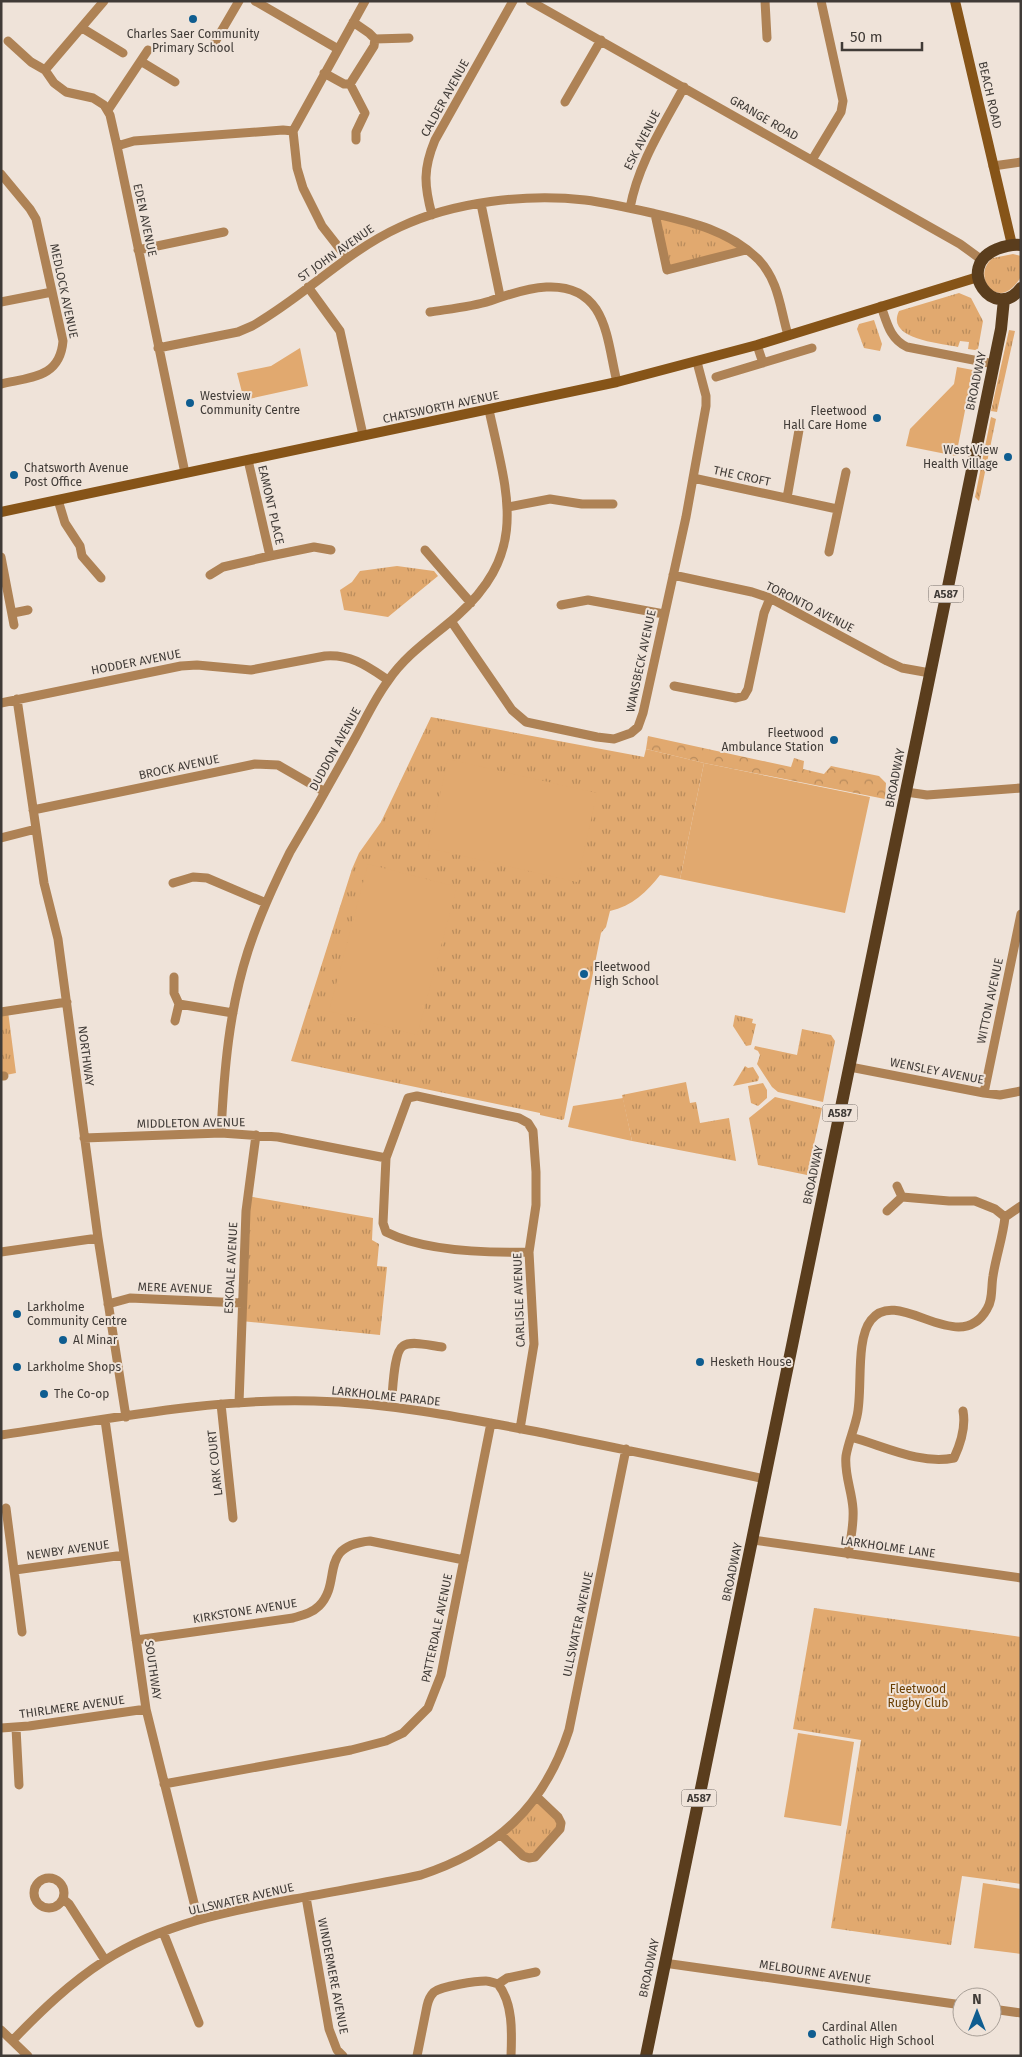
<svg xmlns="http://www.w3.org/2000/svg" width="1022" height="2057" font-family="'Fira Sans',sans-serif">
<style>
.grass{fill:url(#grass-tufts)}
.forest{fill:url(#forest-crowns)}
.garden{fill:#e1a96f}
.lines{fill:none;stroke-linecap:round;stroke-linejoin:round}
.street{stroke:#ae8255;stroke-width:9}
.secondary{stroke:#865418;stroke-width:10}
.primary{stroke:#5a3d1d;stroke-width:12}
.poi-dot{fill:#0f5d90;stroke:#efe3d9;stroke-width:2}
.labels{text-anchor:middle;stroke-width:4;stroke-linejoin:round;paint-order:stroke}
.shield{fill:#efe3d9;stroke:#746d68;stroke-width:1}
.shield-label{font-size:11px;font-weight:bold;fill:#403b37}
.poi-label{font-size:12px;fill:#403b37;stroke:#efe3d9;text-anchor:start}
.street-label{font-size:12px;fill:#403b37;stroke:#efe3d9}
.park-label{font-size:12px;fill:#693d00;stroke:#efe3d9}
</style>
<defs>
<pattern id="grass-tufts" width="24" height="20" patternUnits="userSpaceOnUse" patternTransform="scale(1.25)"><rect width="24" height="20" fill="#e1a96f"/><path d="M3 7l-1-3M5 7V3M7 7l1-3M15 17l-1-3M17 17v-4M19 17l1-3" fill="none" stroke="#b88b5c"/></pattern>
<pattern id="forest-crowns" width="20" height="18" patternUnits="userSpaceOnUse" patternTransform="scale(1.25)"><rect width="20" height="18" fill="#e1a96f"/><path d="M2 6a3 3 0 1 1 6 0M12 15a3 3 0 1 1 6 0" fill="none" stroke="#b88b5c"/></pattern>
</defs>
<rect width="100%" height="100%" fill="#efe3d9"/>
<path class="grass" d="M 655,214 L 695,222 L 746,250 L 667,270 Z
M 1013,254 L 1021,256 C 1021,262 1022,270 1021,276 C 1019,281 1015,285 1012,288 C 993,305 972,274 993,258 Z
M 959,293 L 971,298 L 983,321 L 978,349 L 975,350 L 968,349 L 969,342 L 960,341 L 958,347 C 942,343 885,340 899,311 Z
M 874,320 L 882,344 L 880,351 L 864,348 L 857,329 L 859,324 Z
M 1009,330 L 1015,331 L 997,412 L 991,411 Z
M 991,417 L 996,419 L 979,501 L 975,497 Z
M 397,566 L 434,571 L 438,576 L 388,617 L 344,610 L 340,590 L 352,582 L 360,571 Z
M 431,717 L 644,757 L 646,749 L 704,763 L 680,879 L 660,875 C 647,892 632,906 610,911 L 606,927 L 601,933 L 564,1119 L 562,1120 L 540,1115 L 540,1113 L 291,1061 L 352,869 L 359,853 L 381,822 Z
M 8,1011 L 16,1073 L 1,1076 L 1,1012 Z
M 735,1015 L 753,1019 L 752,1023 L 756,1024 L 751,1045 L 746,1046 L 733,1026 Z
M 802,1029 L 831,1035 L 835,1041 L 823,1102 L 778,1092 L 772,1087 L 757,1064 L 760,1055 L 758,1051 L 754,1049 L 755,1046 L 797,1055 Z
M 745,1066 L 748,1068 L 753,1067 L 759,1077 L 758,1081 L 733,1086 Z
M 686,1082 L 690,1103 L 696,1102 L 700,1123 L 729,1118 L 736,1161 L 632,1141 L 622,1095 Z
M 763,1083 L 767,1090 L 767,1098 L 758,1106 L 751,1103 L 748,1086 Z
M 775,1097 L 822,1108 L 807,1175 L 758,1165 L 749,1118 Z
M 247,1196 L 373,1218 L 372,1240 L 379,1244 L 377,1266 L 387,1267 L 380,1335 L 241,1321 Z
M 814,1608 L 1021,1637 L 1021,1884 L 962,1876 L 951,1945 L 831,1928 L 861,1740 L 793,1729 Z
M 537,1797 L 561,1823 L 529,1858 L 501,1835 Z"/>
<path class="forest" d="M 648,736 L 791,767 L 794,758 L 804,761 L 803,769 L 824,774 L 831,766 L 879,776 L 886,783 L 885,799 L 704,763 L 646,749 Z"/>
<path class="garden" d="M 300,348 L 308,386 L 244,400 L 237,373 L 271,366 Z
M 957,367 L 973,370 L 956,456 L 906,446 L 910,429 L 954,384 Z
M 448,759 L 597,793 L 577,882 L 428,848 Z
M 704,763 L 870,797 L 845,913 L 680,879 Z
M 368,864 L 457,887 L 417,1035 L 329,1011 Z
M 623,1098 L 632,1141 L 568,1127 L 573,1106 Z
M 798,1733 L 854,1742 L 841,1826 L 784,1817 Z
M 983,1883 L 1021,1889 L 1021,1954 L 974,1948 Z"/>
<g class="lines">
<path class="street" d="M 255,1 L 338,49
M 530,1 L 960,244 L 982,260
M 765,1 L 767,38
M 82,28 L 123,53
M 375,39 L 409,38
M 8,41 L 31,62 L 45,70 L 54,83 L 66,92 L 93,98 L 104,105 L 110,115 L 117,146
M 215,42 L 239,1
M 142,62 L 175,82
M 45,70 L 104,1
M 324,73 L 344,84 L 350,84 L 374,46 L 375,39 L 369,33 L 353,22
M 350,84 L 365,113 L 356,132 L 356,140
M 565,102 L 601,40
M 108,110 L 148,50
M 812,160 L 841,112 L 843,101 L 821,1
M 993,166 L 1021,162
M 1,174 L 30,209 L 36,219 L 63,341 C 60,378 31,377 1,384
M 481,204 L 500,296
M 630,208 C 638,164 663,126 684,87
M 655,214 L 667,270 L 746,250
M 432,215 C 424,185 423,169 435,140 L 513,1
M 138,250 L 224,232
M 347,258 L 322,226 L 303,188 L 297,168 L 293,131 L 365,1
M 308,287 L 340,331 L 363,435
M 1,302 L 52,292
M 881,306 C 887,323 890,339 907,347 L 994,364
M 430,312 C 449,309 471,307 490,301 C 523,289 572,273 596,309 C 609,329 611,359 617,382
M 757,345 L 763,363
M 158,348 L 238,332 L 252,326 C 304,297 345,252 400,227 C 453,202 527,193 585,200 C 608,203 630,208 652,213 C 691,222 728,230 758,259 C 779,281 780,308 788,335
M 716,377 L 812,348
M 248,460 L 270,556
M 185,473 L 117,146 L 134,141 L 283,130 L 293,131
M 693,478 L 837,509
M 787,498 L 799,430
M 58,500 L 65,523 L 80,546 L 82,556 L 101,578
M 508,507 L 550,499 L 582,504 L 613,504
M 425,550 L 471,603
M 829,552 L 846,472
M 1,557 L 14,625
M 210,575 L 223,567 L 270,556 L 314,547 L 331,550
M 673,575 L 752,592 L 770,598 L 887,661 L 902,668 L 930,673
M 561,605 L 588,600 L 664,614
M 13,613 L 28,610
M 451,621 L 512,710 L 526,722 L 597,737 L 614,739 L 631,733 L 638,727 L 643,713 L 686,517 L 706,406 L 706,396 L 697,362
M 674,686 L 736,698 L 744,696 L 748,689 L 764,613 L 770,598
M 17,699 L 44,883 L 58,939 L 98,1238 L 126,1417
M 1,703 L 181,666 L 197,665 L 251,670 L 325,656 C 351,654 367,666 388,680
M 906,792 L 927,795 L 1021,788
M 33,810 L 255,764 L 278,765 L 325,792
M 1,838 L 36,829
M 173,883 L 193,877 L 207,878 L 266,903
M 174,977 L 174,993 L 179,1004 L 175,1021
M 179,1004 L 233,1013
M 1,1012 L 67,1002
M 850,1067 L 984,1093 L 1000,1095 L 1021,1091
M 1,1076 L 4,1076
M 984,1093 L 1021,914
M 221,1133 C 224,1071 229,1010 248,951 C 259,917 274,884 290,852 C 311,817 331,782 350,747 C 363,725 373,701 388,681 C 406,654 433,637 457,616 C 530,551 507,494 489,410
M 84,1138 L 221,1133 L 278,1137 L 386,1158
M 897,1186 L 902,1197
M 887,1211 L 902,1197 L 949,1201 L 975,1201 L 995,1209 L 1005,1217
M 1,1252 L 98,1238
M 108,1304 L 130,1298 L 242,1303
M 239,1403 L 246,1211 L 256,1135
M 221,1404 L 233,1518
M 391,1406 C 393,1394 393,1352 403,1346 C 412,1340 431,1346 442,1347
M 105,1420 L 146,1709 L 198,1919
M 520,1429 L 534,1344 L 529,1252 L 536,1205 L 536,1172 L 533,1131 L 528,1123 L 519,1118 L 417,1096 L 408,1098 L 386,1158 L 383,1223 L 386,1232 C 424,1251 487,1253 529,1252
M 1,1435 C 104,1420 209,1398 314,1401 C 393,1403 470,1419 548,1434 C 620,1449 692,1463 765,1479
M 851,1437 C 884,1446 920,1465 954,1458 C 961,1443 966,1427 963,1411
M 6,1508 L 22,1632
M 753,1540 L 1021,1578
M 848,1554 C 851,1539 854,1524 853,1509 C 852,1491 844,1474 846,1456 C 848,1443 854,1430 857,1416 C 863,1391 855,1340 871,1320 C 898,1285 959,1359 987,1309 C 993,1300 991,1287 993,1276 C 996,1256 1003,1237 1005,1217 L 1021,1206
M 15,1570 L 124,1555
M 136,1640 L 293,1618 C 303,1615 312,1613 319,1606 C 343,1582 317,1546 370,1541 L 464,1560
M 1,1728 L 29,1726 L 146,1709
M 16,1728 L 19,1785
M 164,1784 L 351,1750 L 386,1741 L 403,1733 L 428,1708 L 441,1675 L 491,1423
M 501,1835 L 523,1856 L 529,1858 L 535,1857 L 560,1829 L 561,1823 L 558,1817 L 537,1797
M34 1893a15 15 0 1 1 30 0a15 15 0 1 1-30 0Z
M 306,1897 L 329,2029 L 337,2050 L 343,2056
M 63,1899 L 69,1904 L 105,1960
M 163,1932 L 199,2023
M 664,1963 L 962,2005
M 498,1984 C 513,2003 512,2032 511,2056
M 992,2009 L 1021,2013
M 1,2030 L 28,2056
M 13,2040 C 41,2011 70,1983 104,1961 C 161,1924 229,1911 294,1899 C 336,1891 379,1884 421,1875 C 497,1850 544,1807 569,1730 L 626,1449
M 417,2056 L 427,2006 C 428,2001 430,1996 434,1992 C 442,1986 476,1981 486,1981 C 490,1981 494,1983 498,1984 L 507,1978 L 536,1972"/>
<path class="secondary" d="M 955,1 L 1012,245
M 1,512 L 617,382 L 757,345 L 978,277"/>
<path class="primary" d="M 1021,245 C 1013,244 1005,246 997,249 C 953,267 995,323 1021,288
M 646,2056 L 1001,329 L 1004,299"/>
</g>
<g class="poi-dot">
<circle cx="193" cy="19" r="5"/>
<circle cx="190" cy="403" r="5"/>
<circle cx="877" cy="418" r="5"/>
<circle cx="1008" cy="457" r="5"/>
<circle cx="14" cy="475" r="5"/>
<circle cx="834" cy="740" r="5"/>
<circle cx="584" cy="974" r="5"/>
<circle cx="17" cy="1314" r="5"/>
<circle cx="63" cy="1340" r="5"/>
<circle cx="700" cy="1362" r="5"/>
<circle cx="17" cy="1367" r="5"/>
<circle cx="44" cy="1394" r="5"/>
<circle cx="812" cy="2034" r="5"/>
</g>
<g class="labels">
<g class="shield">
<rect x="928.5" y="585.5" width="35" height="17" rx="4"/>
<rect x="822.5" y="1104.5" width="35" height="17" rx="4"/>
<rect x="681.5" y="1789.5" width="35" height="17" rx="4"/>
</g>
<g class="shield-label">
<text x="946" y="598">A587</text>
<text x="840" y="1117">A587</text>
<text x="699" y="1802">A587</text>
</g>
<g class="poi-label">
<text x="193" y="38" text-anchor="middle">Charles Saer Community<tspan x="193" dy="14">Primary School</tspan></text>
<text x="200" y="400">Westview<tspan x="200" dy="14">Community Centre</tspan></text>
<text x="867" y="415" text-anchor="end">Fleetwood<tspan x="867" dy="14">Hall Care Home</tspan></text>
<text x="998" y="454" text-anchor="end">West View<tspan x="998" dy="14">Health Village</tspan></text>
<text x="24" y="472">Chatsworth Avenue<tspan x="24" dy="14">Post Office</tspan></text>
<text x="824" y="737" text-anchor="end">Fleetwood<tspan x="824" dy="14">Ambulance Station</tspan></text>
<text x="594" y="971">Fleetwood<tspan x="594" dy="14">High School</tspan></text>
<text x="27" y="1311">Larkholme<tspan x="27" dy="14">Community Centre</tspan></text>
<text x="73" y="1344">Al Minar</text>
<text x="710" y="1366">Hesketh House</text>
<text x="27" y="1371">Larkholme Shops</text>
<text x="54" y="1398">The Co-op</text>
<text x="822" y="2031">Cardinal Allen<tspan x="822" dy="14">Catholic High School</tspan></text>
</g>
<g class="street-label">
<text transform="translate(990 95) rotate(77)" y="4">BEACH ROAD</text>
<text transform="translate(445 98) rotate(-61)" y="4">CALDER AVENUE</text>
<text transform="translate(764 118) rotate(30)" y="4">GRANGE ROAD</text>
<text transform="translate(642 140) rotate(-63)" y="4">ESK AVENUE</text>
<text transform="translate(145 220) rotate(78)" y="4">EDEN AVENUE</text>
<text transform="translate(336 253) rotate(-35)" y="4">ST JOHN AVENUE</text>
<text transform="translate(64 291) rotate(78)" y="4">MEDLOCK AVENUE</text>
<text transform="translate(976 381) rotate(-78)" y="4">BROADWAY</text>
<text transform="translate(441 407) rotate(-12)" y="4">CHATSWORTH AVENUE</text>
<text transform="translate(742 476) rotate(12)" y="4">THE CROFT</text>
<text transform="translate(271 505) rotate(77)" y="4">EAMONT PLACE</text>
<text transform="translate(810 607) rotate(27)" y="4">TORONTO AVENUE</text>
<text transform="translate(641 661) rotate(-78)" y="4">WANSBECK AVENUE</text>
<text transform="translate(136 662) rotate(-11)" y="4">HODDER AVENUE</text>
<text transform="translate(335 749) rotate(-61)" y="4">DUDDON AVENUE</text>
<text transform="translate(179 767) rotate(-12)" y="4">BROCK AVENUE</text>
<text transform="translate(895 778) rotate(-79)" y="4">BROADWAY</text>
<text transform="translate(990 1001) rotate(-78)" y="4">WITTON AVENUE</text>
<text transform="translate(86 1056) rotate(83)" y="4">NORTHWAY</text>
<text transform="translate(937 1071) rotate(11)" y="4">WENSLEY AVENUE</text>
<text transform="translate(191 1123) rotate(-1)" y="4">MIDDLETON AVENUE</text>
<text transform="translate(813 1175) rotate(-78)" y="4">BROADWAY</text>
<text transform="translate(231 1268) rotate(-87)" y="4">ESKDALE AVENUE</text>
<text transform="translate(175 1288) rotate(2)" y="4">MERE AVENUE</text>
<text transform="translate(519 1300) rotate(-92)" y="4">CARLISLE AVENUE</text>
<text transform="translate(386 1396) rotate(6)" y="4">LARKHOLME PARADE</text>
<text transform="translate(215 1463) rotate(-96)" y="4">LARK COURT</text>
<text transform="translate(888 1547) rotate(8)" y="4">LARKHOLME LANE</text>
<text transform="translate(68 1550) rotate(-8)" y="4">NEWBY AVENUE</text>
<text transform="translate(732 1572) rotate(-78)" y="4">BROADWAY</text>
<text transform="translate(245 1611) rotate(-9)" y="4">KIRKSTONE AVENUE</text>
<text transform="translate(578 1624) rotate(-78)" y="4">ULLSWATER AVENUE</text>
<text transform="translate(437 1628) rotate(-78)" y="4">PATTERDALE AVENUE</text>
<text transform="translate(153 1670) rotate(82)" y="4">SOUTHWAY</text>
<text transform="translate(72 1707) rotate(-8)" y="4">THIRLMERE AVENUE</text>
<text transform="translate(241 1899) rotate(-13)" y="4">ULLSWATER AVENUE</text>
<text transform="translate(649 1968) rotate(-78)" y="4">BROADWAY</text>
<text transform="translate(815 1972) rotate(8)" y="4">MELBOURNE AVENUE</text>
<text transform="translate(333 1976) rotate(79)" y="4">WINDERMERE AVENUE</text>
</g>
<g class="park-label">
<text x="918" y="1693">Fleetwood<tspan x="918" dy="14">Rugby Club</tspan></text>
</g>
</g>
<rect width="1022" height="2057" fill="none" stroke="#403b37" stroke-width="5"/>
<g transform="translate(977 2012)"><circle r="24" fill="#efe3d9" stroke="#a9a098"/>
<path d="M0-4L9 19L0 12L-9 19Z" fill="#0f5d90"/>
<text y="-8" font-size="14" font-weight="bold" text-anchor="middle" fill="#403b37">N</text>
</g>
<path d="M842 42v8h80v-8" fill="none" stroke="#403b37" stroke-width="2.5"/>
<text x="850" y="42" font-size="15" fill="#403b37" stroke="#efe3d9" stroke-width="4" paint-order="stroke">50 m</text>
</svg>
